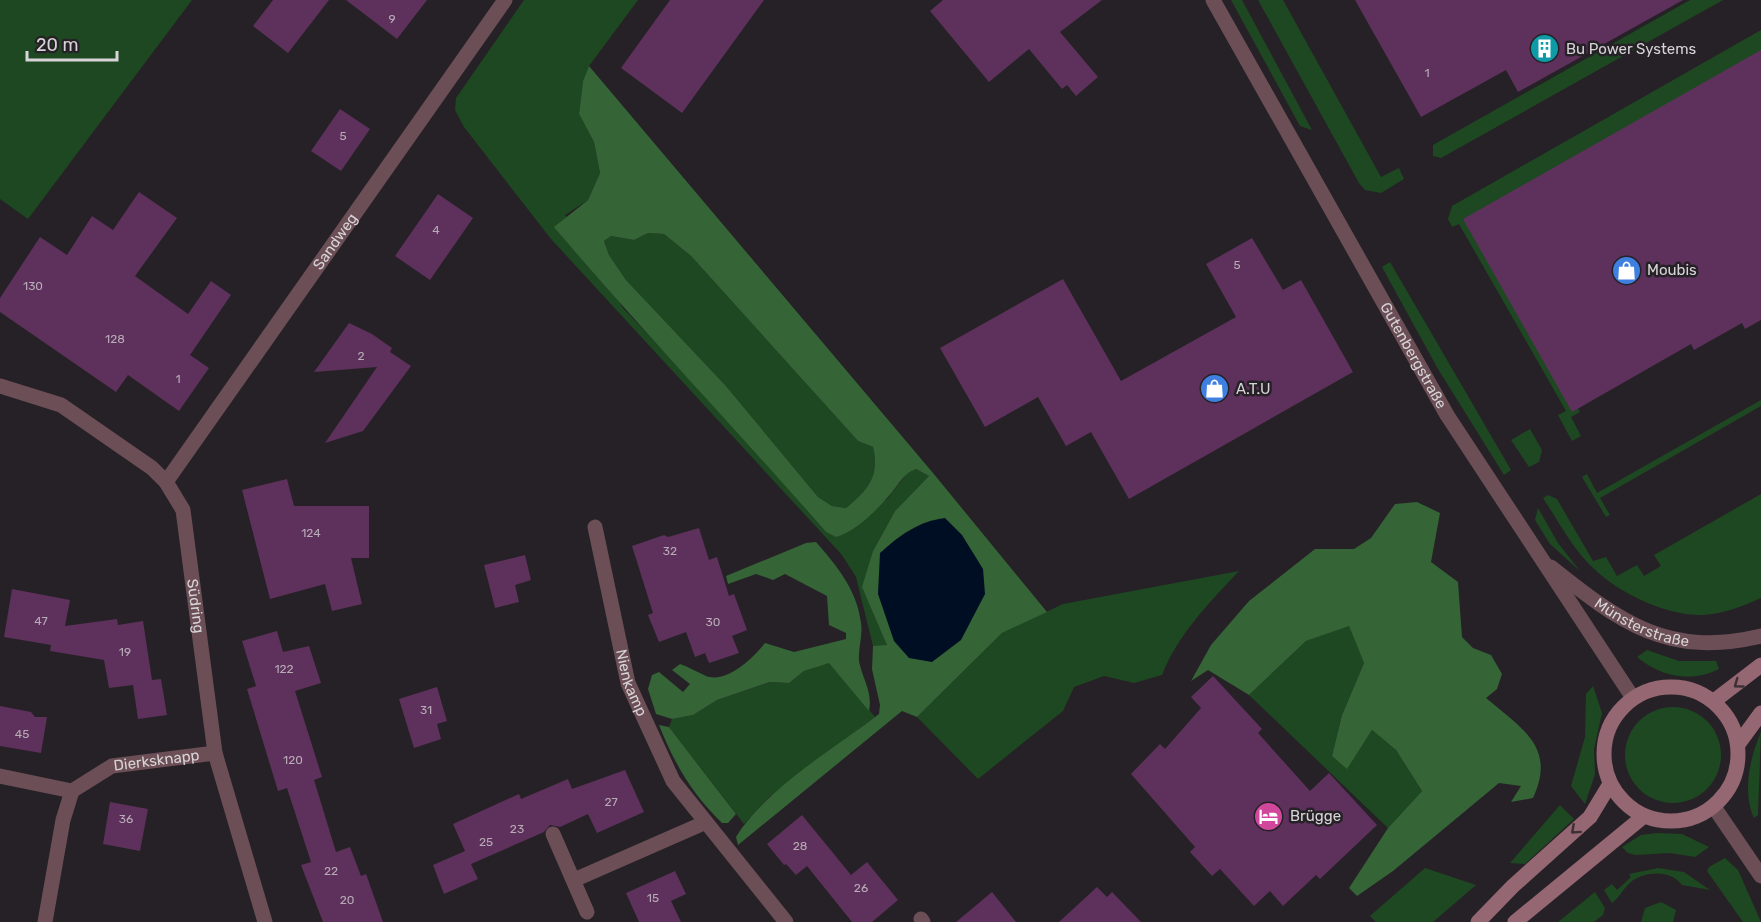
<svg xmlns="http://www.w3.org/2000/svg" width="1761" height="922" font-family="Rubik,sans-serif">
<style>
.green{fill:#1e4821}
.forest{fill:#356437;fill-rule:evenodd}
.water{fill:#000e23}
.building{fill:#5d315b}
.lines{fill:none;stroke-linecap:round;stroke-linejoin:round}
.street{stroke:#6c4f56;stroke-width:15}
.secondary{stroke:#946772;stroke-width:15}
.oneway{stroke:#3c2f35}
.labels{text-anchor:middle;stroke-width:5;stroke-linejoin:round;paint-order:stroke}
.number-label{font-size:12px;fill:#b8abb8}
.poi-label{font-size:15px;fill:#d7d4d7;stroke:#262126;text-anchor:start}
.street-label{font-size:15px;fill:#d7d4d7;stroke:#262126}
</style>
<rect width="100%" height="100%" fill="#262126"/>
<path class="green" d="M 0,0 L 192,0 L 28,219 L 0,199 Z
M 524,0 L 638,0 L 589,66 L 583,81 L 579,114 L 594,142 L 600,173 L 588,200 L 565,215 L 623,308 L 711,401 L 826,532 L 836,537 L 887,499 L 909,471 L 916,469 L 929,476 L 895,511 L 873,551 L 887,646 L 873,646 L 856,577 L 842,555 L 551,239 L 464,127 L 455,110 L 456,98 Z
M 1231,0 L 1242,0 L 1312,130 L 1300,126 Z
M 1258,0 L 1283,0 L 1381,177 L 1399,168 L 1404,179 L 1381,193 L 1365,190 L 1359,183 Z
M 1690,0 L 1723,0 L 1441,158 L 1433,156 L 1433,145 Z
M 1761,30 L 1761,52 L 1470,217 L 1580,412 L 1571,417 L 1581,436 L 1572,441 L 1558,415 L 1566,411 L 1459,224 L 1452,227 L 1448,219 L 1452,206 Z
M 648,233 L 664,234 L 691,256 L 858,441 L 873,447 C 880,476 868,490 846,508 L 832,506 L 818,497 L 726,386 L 626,280 L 609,255 L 604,241 L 611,236 L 634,240 Z
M 1390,262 L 1511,470 L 1504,475 L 1438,369 L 1388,278 L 1382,267 Z
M 1761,400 L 1761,406 L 1600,498 L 1610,515 L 1606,517 L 1582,477 L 1587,474 L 1597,493 Z
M 1530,429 L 1542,450 L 1539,462 L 1529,467 L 1511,440 Z
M 1761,494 L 1761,598 C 1743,606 1723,614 1703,615 C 1664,616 1614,591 1588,563 C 1570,544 1557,519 1543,498 L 1548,495 L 1557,499 L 1593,561 L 1606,557 L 1617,576 L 1637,565 L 1644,576 L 1661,566 L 1654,555 Z
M 1538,508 L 1558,543 L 1580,571 L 1550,544 L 1535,520 Z
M 1239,571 C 1209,603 1178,634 1162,675 L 1134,683 L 1104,676 L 1074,687 L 1063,711 L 978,779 L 917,717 L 1002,633 L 1063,604 Z
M 1349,625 L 1364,663 L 1342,715 L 1332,756 L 1347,768 L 1372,730 L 1396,750 L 1422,791 L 1388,828 L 1249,695 L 1306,641 Z
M 1647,650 L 1679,661 L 1716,661 L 1719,669 C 1691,683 1661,677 1637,657 Z
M 829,662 L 875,717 L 768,798 L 744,824 L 669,727 L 672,719 L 693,715 L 717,700 L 771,682 L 789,683 L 804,671 Z
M 1593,686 L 1602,713 L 1594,749 L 1595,774 L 1585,804 L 1571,786 L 1585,737 L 1586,694 Z
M1625 755a48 48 0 1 1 96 0a48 48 0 1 1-96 0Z
M 1761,732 L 1758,815 L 1754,818 C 1742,792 1750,757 1761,732 Z
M 1560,805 L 1574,819 L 1525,864 L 1510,863 Z
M 1657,833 L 1682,834 L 1709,847 L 1695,857 L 1670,853 L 1635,855 L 1628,853 L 1622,847 L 1641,835 Z
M 1725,858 L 1738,870 L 1761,922 L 1743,922 L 1707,871 L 1709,867 Z
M 1425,868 L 1476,885 L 1433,922 L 1376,922 L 1370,916 Z
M 1658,868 L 1684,872 L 1710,890 L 1682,885 C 1671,870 1647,871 1632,881 C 1624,887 1620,897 1612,903 L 1604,890 L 1612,884 L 1617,890 L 1631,877 L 1629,874 Z
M 1595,892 L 1605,908 L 1603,915 L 1594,922 L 1558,922 Z
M 1661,902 L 1676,910 L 1673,922 L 1641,922 L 1645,908 Z"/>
<path class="forest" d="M 589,66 L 933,473 L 1047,612 L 1002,633 L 917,717 L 902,711 L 738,845 L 736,837 C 764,790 835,748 879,714 L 880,705 L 872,669 L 873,646 L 887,645 L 862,587 L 873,551 L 895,511 L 929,476 L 916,469 C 903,473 897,488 887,498 C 874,513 854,532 836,537 L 826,532 C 736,429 642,331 554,227 L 588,200 L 600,173 L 594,142 L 579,114 L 583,81 ZM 648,233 L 664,234 L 691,256 L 858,441 L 873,447 C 880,476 868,490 846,508 L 832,506 L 818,497 L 726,386 L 626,280 L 609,255 L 604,241 L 611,236 L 634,240 Z
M 1417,502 L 1440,513 L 1431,562 L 1458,582 L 1462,637 L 1473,648 L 1491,655 L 1502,674 L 1497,689 L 1486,698 C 1521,728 1557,747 1533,798 L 1511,802 L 1521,786 L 1499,783 L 1393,871 L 1357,896 L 1349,888 L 1388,828 L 1422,791 L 1396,750 L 1372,730 L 1347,769 L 1332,756 L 1342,715 L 1364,663 L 1349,626 L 1306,641 L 1249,695 L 1208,670 L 1191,681 L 1211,645 L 1249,601 L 1315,549 L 1354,549 L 1371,538 L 1395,504 Z
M 816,542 C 837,566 857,590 861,623 C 863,635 858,648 859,661 C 862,678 873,692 869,711 L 829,663 L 804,671 L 789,683 L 770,682 L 717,700 L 693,715 L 672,719 L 656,714 L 648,689 L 652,675 L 659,672 L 683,692 L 690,684 L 672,670 L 680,664 C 689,667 697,672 706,676 C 727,684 754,657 765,643 L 794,652 L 846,639 L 846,633 L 829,625 L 827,596 L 785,574 L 773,580 L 756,574 L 728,584 L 726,576 L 806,543 Z
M 659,725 L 669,727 L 736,814 L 728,823 L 722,823 C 692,794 674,763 659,725 Z"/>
<path class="water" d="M 945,518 L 962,535 L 983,569 L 985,594 L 961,640 L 932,662 L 909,658 L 894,641 L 878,594 L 880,553 C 900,535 919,521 945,518 Z"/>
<path class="building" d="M 273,0 L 329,0 L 288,53 L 253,26 Z
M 346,0 L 427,0 L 397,39 Z
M 670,0 L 764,0 L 682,113 L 621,68 Z
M 943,0 L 1102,0 L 1060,32 L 1098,77 L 1076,96 L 1067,85 L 1062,89 L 1029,49 L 989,82 L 930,11 Z
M 1355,0 L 1683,0 L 1518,92 L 1506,70 L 1421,117 Z
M 1761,50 L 1761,320 L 1745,329 L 1742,323 L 1694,350 L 1691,344 L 1572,412 L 1463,219 Z
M 340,109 L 370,129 L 341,171 L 311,151 Z
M 139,192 L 177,218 L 135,276 L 188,314 L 211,281 L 231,295 L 190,355 L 209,368 L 179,411 L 128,375 L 116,392 L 0,312 L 0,298 L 40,237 L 67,255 L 92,216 L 113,230 Z
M 438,194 L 473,218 L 430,280 L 395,256 Z
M 1252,238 L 1283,290 L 1301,280 L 1353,372 L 1129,499 L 1091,432 L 1066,446 L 1038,397 L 985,427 L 940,348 L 1063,279 L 1121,381 L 1236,317 L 1206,264 Z
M 349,323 L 372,334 L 392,348 L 390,352 L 411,366 L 363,431 L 325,443 L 377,367 L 314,372 Z
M 287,479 L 294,506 L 369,506 L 369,558 L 351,558 L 362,604 L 332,611 L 325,584 L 270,599 L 242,490 Z
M 699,528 L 709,560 L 717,557 L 729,596 L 734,594 L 747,630 L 732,636 L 739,653 L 709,663 L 705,653 L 695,657 L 686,632 L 659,642 L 648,615 L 653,613 L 632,546 L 664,535 L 668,537 Z
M 525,555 L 531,580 L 515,585 L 519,602 L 495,608 L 484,565 Z
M 12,589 L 70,600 L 65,626 L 117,619 L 118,625 L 143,621 L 152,680 L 161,679 L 167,715 L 138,719 L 133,685 L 109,688 L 104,660 L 50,651 L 51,645 L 4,637 Z
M 277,631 L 283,652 L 309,646 L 321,683 L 295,691 L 322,777 L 314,780 L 336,852 L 350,847 L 361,876 L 366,874 L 383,922 L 323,922 L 301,865 L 311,862 L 287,788 L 278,791 L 247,689 L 256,686 L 242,641 Z
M 1213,676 L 1262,729 L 1258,733 L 1310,791 L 1329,773 L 1377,825 L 1320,879 L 1316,875 L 1283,906 L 1270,891 L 1254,906 L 1220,869 L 1212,876 L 1190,852 L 1195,847 L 1131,774 L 1160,744 L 1165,749 L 1201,708 L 1191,697 Z
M 437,687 L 447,721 L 437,724 L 441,739 L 414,748 L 399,699 Z
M 0,706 L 31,712 L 35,717 L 47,717 L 41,753 L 0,746 Z
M 625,770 L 644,812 L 597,833 L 588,814 L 560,827 L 550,825 L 544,832 L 471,864 L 478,879 L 444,894 L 433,865 L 465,851 L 453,824 L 519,794 L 521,799 L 568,779 L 572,789 Z
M 110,802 L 148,809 L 140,851 L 103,844 Z
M 802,815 L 851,875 L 867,862 L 898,900 L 872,922 L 852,922 L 807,866 L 796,875 L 786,864 L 784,865 L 767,844 Z
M 675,871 L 686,894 L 671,901 L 681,922 L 639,922 L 626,893 Z
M 1097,887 L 1107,897 L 1112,892 L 1141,922 L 1059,922 Z
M 992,892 L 1016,922 L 956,922 Z"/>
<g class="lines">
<g class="street">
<path id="s1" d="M 1213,0 L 1447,415 L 1633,698"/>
<path id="s2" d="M 0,386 L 61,405 L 152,468 L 166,482 L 183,510 L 215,753 L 265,922"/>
<path id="s3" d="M 166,482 L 505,0"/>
<path id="s4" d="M 595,527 L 628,683 L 673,781 L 786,922"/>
<path id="s5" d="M 1551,567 C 1621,623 1668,658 1761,636"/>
<path d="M 0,776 L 72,791"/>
<path d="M 1714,807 L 1761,876"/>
<path d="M 553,834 L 587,912"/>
<path d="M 574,880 L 704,823"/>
<path d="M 921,919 L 923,922"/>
<path id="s6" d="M 45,922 L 63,820 L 72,791 L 112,766 L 215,753"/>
</g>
<path class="secondary" d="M1604 754a67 67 0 1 1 134 0a67 67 0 1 1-134 0Z
M 1714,701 L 1761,665
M 1739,743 L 1761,713
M 1478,922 L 1513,886 L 1590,817 L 1610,784
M 1515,922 L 1644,816"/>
</g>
<defs><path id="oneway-chevron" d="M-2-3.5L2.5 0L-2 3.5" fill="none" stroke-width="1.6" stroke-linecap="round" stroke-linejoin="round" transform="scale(1.5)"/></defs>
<g class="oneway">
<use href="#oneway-chevron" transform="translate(1738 684) rotate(144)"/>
<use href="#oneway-chevron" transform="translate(1575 830) rotate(138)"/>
</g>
<defs>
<symbol id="building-disc" viewBox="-11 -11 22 22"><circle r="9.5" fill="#0f9aa8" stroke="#262126"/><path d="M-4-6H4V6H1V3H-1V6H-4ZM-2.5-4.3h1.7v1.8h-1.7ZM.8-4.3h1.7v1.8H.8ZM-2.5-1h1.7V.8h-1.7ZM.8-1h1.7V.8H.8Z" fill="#fff"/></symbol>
<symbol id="shop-disc" viewBox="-11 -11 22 22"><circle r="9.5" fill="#3f7fe0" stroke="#262126"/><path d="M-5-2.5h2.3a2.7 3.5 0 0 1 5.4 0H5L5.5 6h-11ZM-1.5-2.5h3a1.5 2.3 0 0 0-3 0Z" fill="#fff"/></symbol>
<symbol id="hotel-disc" viewBox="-11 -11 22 22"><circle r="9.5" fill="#d1479c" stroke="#262126"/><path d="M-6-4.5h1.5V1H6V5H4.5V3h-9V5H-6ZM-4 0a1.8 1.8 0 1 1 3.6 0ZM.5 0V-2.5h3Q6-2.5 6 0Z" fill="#fff"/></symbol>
</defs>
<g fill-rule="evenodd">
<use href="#building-disc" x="1528" y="32" width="33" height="33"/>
<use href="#shop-disc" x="1610" y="254" width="33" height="33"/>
<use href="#shop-disc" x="1198" y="372" width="33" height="33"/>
<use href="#hotel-disc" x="1252" y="800" width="33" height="33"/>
</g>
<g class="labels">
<g class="number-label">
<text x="392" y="23">9</text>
<text x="1427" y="77">1</text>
<text x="343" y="140">5</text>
<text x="436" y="234">4</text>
<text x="1237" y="269">5</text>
<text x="33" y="290">130</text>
<text x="115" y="343">128</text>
<text x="361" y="360">2</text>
<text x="178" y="383">1</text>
<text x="311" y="537">124</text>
<text x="670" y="555">32</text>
<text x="41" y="625">47</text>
<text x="713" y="626">30</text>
<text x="125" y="656">19</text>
<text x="284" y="673">122</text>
<text x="426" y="714">31</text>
<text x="22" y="738">45</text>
<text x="293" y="764">120</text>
<text x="611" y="806">27</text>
<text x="126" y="823">36</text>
<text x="517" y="833">23</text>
<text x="486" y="846">25</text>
<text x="800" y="850">28</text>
<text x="331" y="875">22</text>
<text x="861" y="892">26</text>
<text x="653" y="902">15</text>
<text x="347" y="904">20</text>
</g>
<g class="poi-label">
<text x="1566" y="54">Bu Power Systems</text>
<text x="1647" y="275">Moubis</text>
<text x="1236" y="394">A.T.U</text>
<text x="1290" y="821">Brügge</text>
</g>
<g class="street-label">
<text dy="5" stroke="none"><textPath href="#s3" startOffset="294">Sandweg</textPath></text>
<text dy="5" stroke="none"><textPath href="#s1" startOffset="408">Gutenbergstraße</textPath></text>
<text dy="5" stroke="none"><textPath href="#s2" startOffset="324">Südring</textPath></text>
<text dy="5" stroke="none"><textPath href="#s5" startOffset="108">Münsterstraße</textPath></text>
<text dy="5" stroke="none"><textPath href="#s4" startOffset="160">Nienkamp</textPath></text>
<text dy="5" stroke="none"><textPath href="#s6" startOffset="226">Dierksknapp</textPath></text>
</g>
</g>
<path d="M27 51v9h90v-9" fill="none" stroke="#d7d4d7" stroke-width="3"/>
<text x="36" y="51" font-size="18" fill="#d7d4d7" stroke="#262126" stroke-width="4.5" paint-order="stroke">20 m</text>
</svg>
